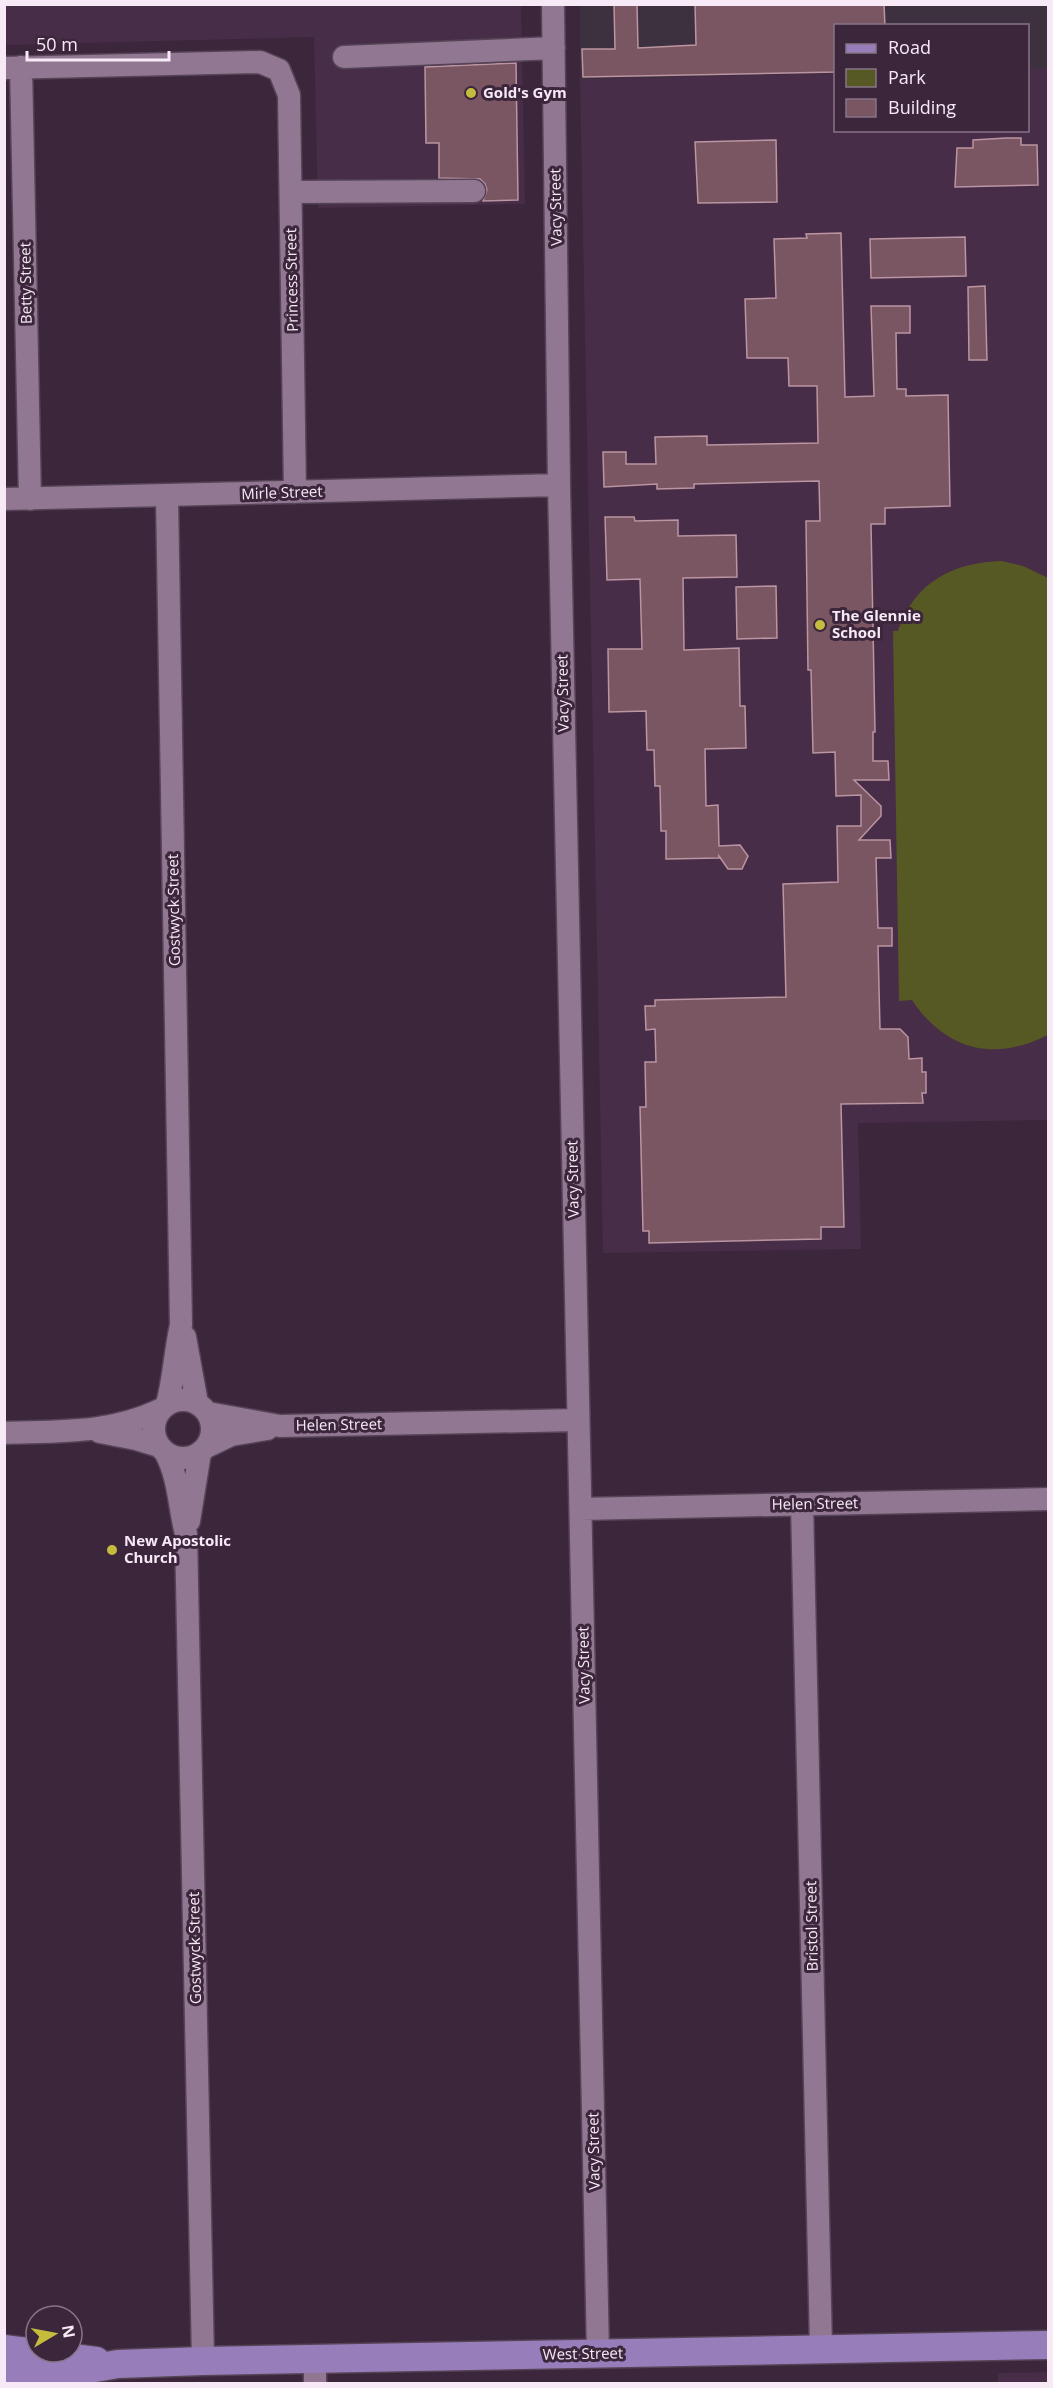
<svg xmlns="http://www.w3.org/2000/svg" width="1053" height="2388" font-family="'Open Sans',sans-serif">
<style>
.built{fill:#482d48}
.industrial{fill:#3e313f}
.green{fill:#565924}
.building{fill:#7a5662;stroke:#bb95a1;stroke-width:1.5}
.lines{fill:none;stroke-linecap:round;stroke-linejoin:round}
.minor-casing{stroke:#554356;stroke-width:25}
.major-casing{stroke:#554356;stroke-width:31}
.minor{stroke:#917791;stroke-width:22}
.major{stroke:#977eba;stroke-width:28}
.poi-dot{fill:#c5bc3d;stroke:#3c263c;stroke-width:2}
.labels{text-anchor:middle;stroke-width:6;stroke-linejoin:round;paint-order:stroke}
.poi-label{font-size:15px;font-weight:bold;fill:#f8e9f7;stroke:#3c263c;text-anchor:start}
.street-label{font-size:15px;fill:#f8e9f7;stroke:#3c263c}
</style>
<rect width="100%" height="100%" fill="#3c263c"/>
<path class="built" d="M 4,5 L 521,5 L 525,204 L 318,208 L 314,37 L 5,45 Z
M 1028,69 L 1048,69 L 1048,1120 L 858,1123 L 861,1249 L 603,1253 L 580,79 L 835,73 L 836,130 L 1028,130 Z
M 1048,2372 L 1048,2383 L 998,2383 L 998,2373 Z"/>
<path class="industrial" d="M 580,5 L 1048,5 L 1048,69 L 1028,69 L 1028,26 L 836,26 L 835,73 L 580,79 Z"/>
<path class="green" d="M 1002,561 L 1023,566 L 1048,578 L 1048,1035 C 995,1062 946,1051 912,1000 L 899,1001 L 893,631 L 898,631 C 914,582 954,562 1002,561 Z"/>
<path class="building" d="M 614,4 L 637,4 L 638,48 L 696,45 L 695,4 L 884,4 L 885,26 L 836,26 L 836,72 L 583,77 L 582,49 L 615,49 Z
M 516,63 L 518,200 L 483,201 L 487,190 L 485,184 L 480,179 L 439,178 L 439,143 L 426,143 L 425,67 Z
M 1006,138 L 1021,138 L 1021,145 L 1037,145 L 1038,185 L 955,187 L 957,148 L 973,148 L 973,140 Z
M 776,140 L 777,202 L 698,203 L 695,142 Z
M 841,233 L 845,397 L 874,396 L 871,306 L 910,306 L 910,333 L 896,333 L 897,389 L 906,389 L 906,396 L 948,395 L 950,506 L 885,508 L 885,524 L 871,524 L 875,732 L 873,732 L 873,761 L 888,761 L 889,780 L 854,780 L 881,806 L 881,816 L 859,840 L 890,840 L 891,858 L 876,858 L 878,928 L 892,928 L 892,946 L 878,946 L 880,1029 L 900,1029 L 908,1037 L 909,1059 L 922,1058 L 922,1072 L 926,1072 L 926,1093 L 922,1093 L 923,1103 L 841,1104 L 844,1227 L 821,1227 L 821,1239 L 649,1243 L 649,1231 L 643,1231 L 640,1107 L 646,1107 L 645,1062 L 656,1062 L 655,1029 L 646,1030 L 645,1006 L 655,1006 L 655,1000 L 786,997 L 783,884 L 838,882 L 837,826 L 861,826 L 861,795 L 836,796 L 835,752 L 813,753 L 811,670 L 808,670 L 806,521 L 820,521 L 819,481 L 694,484 L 694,488 L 657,489 L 657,484 L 604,487 L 603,452 L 626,452 L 626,464 L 656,464 L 655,437 L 707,436 L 707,445 L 818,443 L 817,386 L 789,386 L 788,358 L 747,358 L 745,299 L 776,298 L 774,239 L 807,238 L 806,234 Z
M 965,237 L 966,276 L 871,278 L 870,239 Z
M 985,286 L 987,360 L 969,360 L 968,287 Z
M 605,517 L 634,517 L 635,521 L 678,520 L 678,536 L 736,535 L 737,577 L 683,578 L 684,650 L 739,648 L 740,706 L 745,706 L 746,748 L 705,749 L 706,806 L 718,805 L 719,846 L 740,845 L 748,856 L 742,869 L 728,869 L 719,856 L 719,858 L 666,859 L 666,831 L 661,831 L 660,786 L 655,786 L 654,750 L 647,750 L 646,711 L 609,712 L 608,649 L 642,649 L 640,579 L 607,580 Z
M 776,586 L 777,638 L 737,639 L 736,587 Z"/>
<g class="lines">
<defs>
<path id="minor" d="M 553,4 L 559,485 L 598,2353
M 344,57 L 554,48
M 21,67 L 30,499
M 4,68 L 260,62 L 279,70 L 289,95 L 295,492
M 291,192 L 474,191
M 4,499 L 559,485
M 185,1337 L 197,1403
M154 1429a29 29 0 1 1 58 0a29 29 0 1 1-58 0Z
M 167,1404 C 174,1378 175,1351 181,1325 L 167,496
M 208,1413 L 280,1426 L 578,1420
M 100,1432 L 136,1439 L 159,1446
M 4,1433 C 59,1431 109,1434 160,1410
M 206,1447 L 231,1435 L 267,1429
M 165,1452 C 179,1477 179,1507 186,1534 L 203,2361
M 802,1504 L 821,2348
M 581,1509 L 1048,1499
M 189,1521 L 200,1453
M 315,2384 L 315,2360"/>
<path id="major" d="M 4,2349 L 96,2361
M 4,2377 L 60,2374 L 118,2364 L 203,2361 L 1048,2345"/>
</defs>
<use href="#minor" class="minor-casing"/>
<use href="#major" class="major-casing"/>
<use href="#minor" class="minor"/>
<use href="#major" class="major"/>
</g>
<g class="poi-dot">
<circle cx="471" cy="93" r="6"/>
<circle cx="820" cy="625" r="6"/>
<circle cx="112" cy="1550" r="6"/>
</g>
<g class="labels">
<g class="poi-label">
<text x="483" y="98">Gold's Gym</text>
<text x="832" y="621">The Glennie<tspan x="832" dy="17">School</tspan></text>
<text x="124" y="1546">New Apostolic<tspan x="124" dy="17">Church</tspan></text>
</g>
<g class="street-label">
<text transform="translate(556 207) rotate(-91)" y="5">Vacy Street</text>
<text transform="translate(292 280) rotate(-91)" y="5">Princess Street</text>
<text transform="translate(26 283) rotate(-91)" y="5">Betty Street</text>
<text transform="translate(282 493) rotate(-2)" y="5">Mirle Street</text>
<text transform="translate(563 693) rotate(-91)" y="5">Vacy Street</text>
<text transform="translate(174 910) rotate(-91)" y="5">Gostwyck Street</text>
<text transform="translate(573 1179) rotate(-91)" y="5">Vacy Street</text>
<text transform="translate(339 1425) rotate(-1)" y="5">Helen Street</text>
<text transform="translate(815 1504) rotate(-1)" y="5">Helen Street</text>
<text transform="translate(584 1665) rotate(-91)" y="5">Vacy Street</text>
<text transform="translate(812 1926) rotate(-91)" y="5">Bristol Street</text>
<text transform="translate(195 1948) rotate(-91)" y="5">Gostwyck Street</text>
<text transform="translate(594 2151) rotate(-91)" y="5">Vacy Street</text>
<text transform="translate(583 2354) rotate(-1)" y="5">West Street</text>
</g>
</g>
<rect width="1053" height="2388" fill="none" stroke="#f8e9f7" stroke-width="12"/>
<rect x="834" y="24" width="195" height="108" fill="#3c263c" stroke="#877487" stroke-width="1.5"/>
<rect x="846" y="44" width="30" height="9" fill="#977eba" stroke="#877487" stroke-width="1.5"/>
<text x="888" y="54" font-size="18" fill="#f8e9f7">Road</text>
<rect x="846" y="69" width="30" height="18" fill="#565924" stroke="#877487" stroke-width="1.5"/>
<text x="888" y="84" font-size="18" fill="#f8e9f7">Park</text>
<rect x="846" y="99" width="30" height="18" fill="#7a5662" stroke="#877487" stroke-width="1.5"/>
<text x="888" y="114" font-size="18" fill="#f8e9f7">Building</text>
<g transform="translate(54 2334) rotate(80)"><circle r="28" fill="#3c263c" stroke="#877487" stroke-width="1.5"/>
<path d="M0-4.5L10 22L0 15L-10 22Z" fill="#c5bc3d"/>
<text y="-9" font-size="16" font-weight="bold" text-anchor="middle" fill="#f8e9f7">N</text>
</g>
<path d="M27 51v9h142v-9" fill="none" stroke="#f8e9f7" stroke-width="3"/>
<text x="36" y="51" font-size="18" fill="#f8e9f7" stroke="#3c263c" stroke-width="4.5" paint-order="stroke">50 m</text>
</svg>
